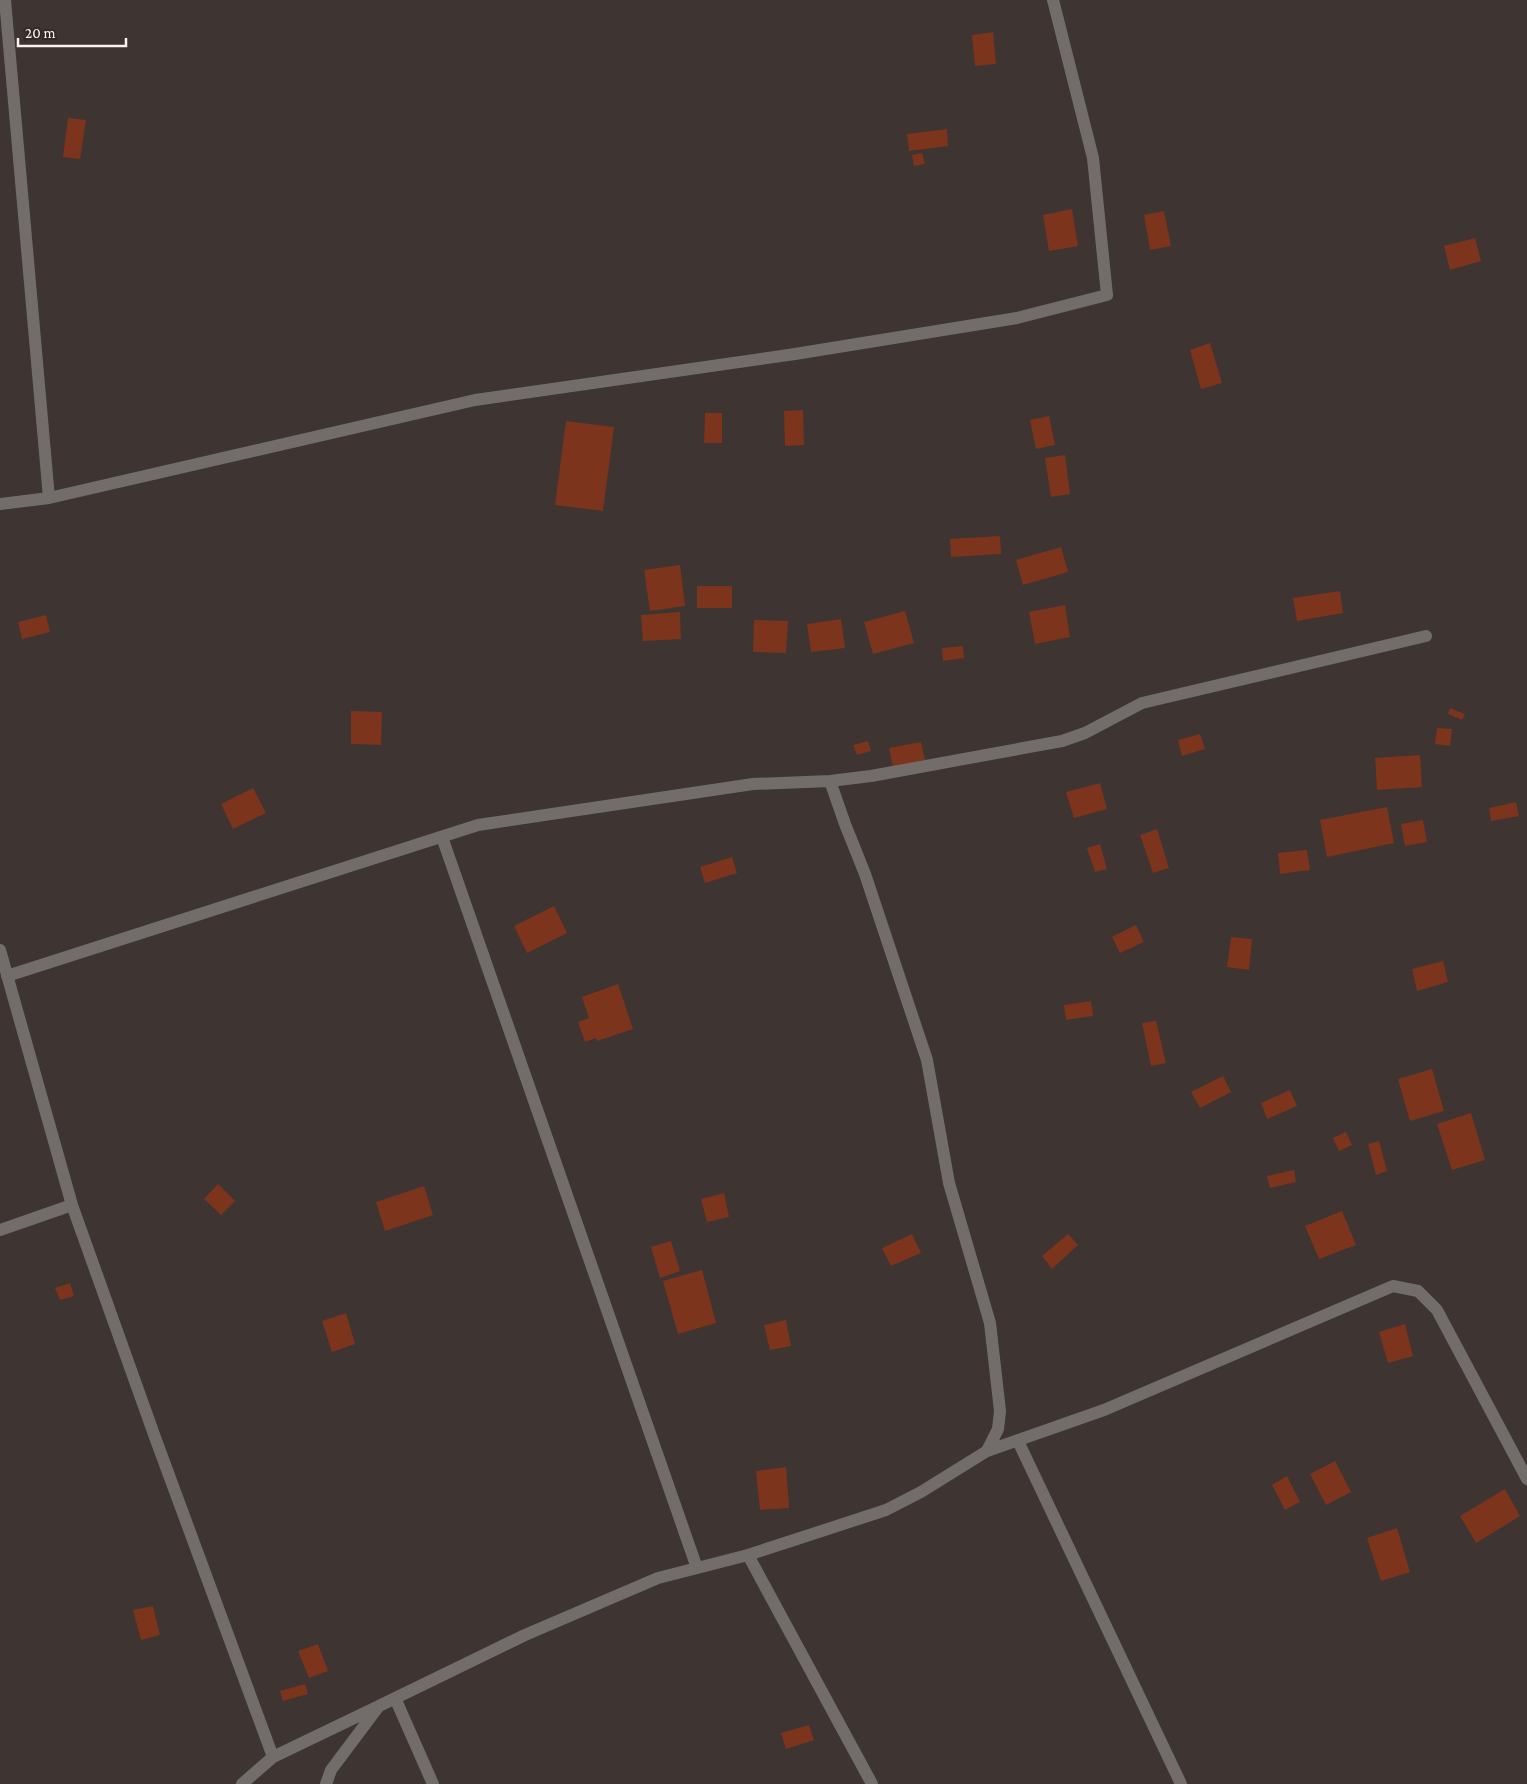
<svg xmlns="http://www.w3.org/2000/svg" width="1527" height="1784" font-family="'Crimson Pro',serif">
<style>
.building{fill:#7c341c}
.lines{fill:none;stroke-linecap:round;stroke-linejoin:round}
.minor{stroke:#726d6b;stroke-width:12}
</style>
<rect width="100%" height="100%" fill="#3e3431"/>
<path class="building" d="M 993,32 L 996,64 L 975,66 L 972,35 Z
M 68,118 L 86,120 L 80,159 L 63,157 Z
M 947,129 L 948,146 L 909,151 L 907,134 Z
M 922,153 L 925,164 L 914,166 L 912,155 Z
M 1072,209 L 1078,246 L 1049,251 L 1043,215 Z
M 1164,211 L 1171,246 L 1150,250 L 1144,215 Z
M 1475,238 L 1481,261 L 1450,270 L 1444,246 Z
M 1210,343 L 1222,383 L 1201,389 L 1190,350 Z
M 803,410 L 804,445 L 785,446 L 784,411 Z
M 705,413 L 722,413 L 722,443 L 704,443 Z
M 1049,416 L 1055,445 L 1036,449 L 1030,420 Z
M 566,421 L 614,427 L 603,511 L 555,505 Z
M 1065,455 L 1070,494 L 1051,497 L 1045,458 Z
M 1000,536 L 1001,554 L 951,557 L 950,539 Z
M 1061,547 L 1068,572 L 1023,585 L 1016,560 Z
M 680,565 L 685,606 L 650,611 L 644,570 Z
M 697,586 L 732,586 L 732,608 L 697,608 Z
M 1340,591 L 1343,613 L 1297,621 L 1293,598 Z
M 1065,605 L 1070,637 L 1035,644 L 1029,612 Z
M 905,611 L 914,643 L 873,654 L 864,622 Z
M 680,612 L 681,639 L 643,641 L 641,615 Z
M 46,615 L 50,632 L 22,639 L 18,622 Z
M 841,619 L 845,648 L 811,652 L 807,624 Z
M 754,620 L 788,621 L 786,653 L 753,652 Z
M 963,646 L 964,658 L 943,661 L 942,648 Z
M 1450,708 L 1465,714 L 1462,720 L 1448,714 Z
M 351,711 L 382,712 L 381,745 L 351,744 Z
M 1437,728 L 1452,729 L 1450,746 L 1435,744 Z
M 1200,734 L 1205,749 L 1182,756 L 1178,740 Z
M 868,741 L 871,751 L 857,755 L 853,745 Z
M 921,742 L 925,760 L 893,767 L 889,748 Z
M 1420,755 L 1422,787 L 1377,790 L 1375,758 Z
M 1100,783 L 1107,809 L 1074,818 L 1066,792 Z
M 253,788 L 266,813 L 233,829 L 221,804 Z
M 1516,802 L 1519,816 L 1491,821 L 1489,808 Z
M 1387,807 L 1394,843 L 1327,857 L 1320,820 Z
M 1423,820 L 1427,842 L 1405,846 L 1401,824 Z
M 1157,829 L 1169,868 L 1153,873 L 1140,835 Z
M 1100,844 L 1107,869 L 1095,872 L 1087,848 Z
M 1307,850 L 1310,870 L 1280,874 L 1278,853 Z
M 732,857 L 737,873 L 705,883 L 700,867 Z
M 554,906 L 567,933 L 527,953 L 514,926 Z
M 1136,925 L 1144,942 L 1120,953 L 1112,937 Z
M 1231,937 L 1252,939 L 1249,970 L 1227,967 Z
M 1443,961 L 1448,982 L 1417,991 L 1412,969 Z
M 618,984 L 633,1029 L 597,1041 L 596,1038 L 585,1042 L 578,1022 L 589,1018 L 582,997 Z
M 1091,1001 L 1093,1016 L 1066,1020 L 1064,1005 Z
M 1156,1021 L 1166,1063 L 1151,1066 L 1142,1023 Z
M 1432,1069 L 1444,1111 L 1410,1121 L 1398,1079 Z
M 1223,1076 L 1231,1092 L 1200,1108 L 1191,1092 Z
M 1290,1090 L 1297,1106 L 1267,1119 L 1261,1103 Z
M 1471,1113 L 1485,1160 L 1452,1170 L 1437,1124 Z
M 1346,1132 L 1352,1145 L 1339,1151 L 1333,1138 Z
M 1379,1141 L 1387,1171 L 1376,1175 L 1368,1144 Z
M 1294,1170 L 1296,1182 L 1270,1188 L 1267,1176 Z
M 218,1184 L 235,1201 L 221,1215 L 204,1199 Z
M 424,1186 L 433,1215 L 385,1231 L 376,1202 Z
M 724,1193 L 729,1217 L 707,1222 L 701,1199 Z
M 1342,1211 L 1356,1245 L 1319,1259 L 1305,1226 Z
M 912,1234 L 921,1253 L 891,1266 L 882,1248 Z
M 1068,1234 L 1078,1245 L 1052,1269 L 1042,1256 Z
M 671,1241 L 680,1271 L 660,1278 L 651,1247 Z
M 702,1270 L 716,1323 L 678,1334 L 663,1281 Z
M 70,1283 L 74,1296 L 60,1300 L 55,1288 Z
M 346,1313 L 355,1344 L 332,1352 L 322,1321 Z
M 786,1320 L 791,1346 L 770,1350 L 764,1325 Z
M 1405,1324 L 1413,1356 L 1388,1363 L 1379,1332 Z
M 1335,1461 L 1351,1492 L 1326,1505 L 1310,1474 Z
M 786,1467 L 789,1508 L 760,1510 L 756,1471 Z
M 1287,1476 L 1300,1502 L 1285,1510 L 1272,1485 Z
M 1505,1489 L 1520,1516 L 1476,1543 L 1460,1516 Z
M 1397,1528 L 1410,1572 L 1381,1581 L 1367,1538 Z
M 153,1606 L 160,1635 L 141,1640 L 133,1610 Z
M 318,1644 L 328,1671 L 309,1678 L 298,1651 Z
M 305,1684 L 308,1694 L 283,1701 L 280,1691 Z
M 809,1725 L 814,1740 L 786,1749 L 781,1733 Z"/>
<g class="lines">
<path class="minor" d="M 5,0 L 49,498
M 0,504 L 49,498 L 475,400 L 795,354 L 1017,318 L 1107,295 L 1093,158 L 1053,0
M 442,837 L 697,1568
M 0,950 L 72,1205 L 156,1440 L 273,1757
M 7,976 L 478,825 L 753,784 L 830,781 L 871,776 L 1062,741 L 1085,733 L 1142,703 L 1426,636
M 0,1230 L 72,1205
M 1018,1441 L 1181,1784
M 987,1451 L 1104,1410 L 1393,1286 L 1418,1291 L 1437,1310 L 1527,1479
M 748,1555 L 872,1784
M 395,1698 L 433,1784
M 242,1784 L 273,1757 L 377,1707
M 326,1784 L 331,1770 L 379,1706 L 525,1635 L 658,1578 L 748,1555 L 886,1510 L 921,1492 L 987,1451 L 998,1429 L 1000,1411 L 990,1323 L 949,1183 L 927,1060 L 865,874 L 845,824 L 830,781"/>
</g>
<path d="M18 38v8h108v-8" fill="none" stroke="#faf3f1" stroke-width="2.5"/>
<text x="25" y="38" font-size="15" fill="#faf3f1" stroke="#332a27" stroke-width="4" paint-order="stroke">20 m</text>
</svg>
